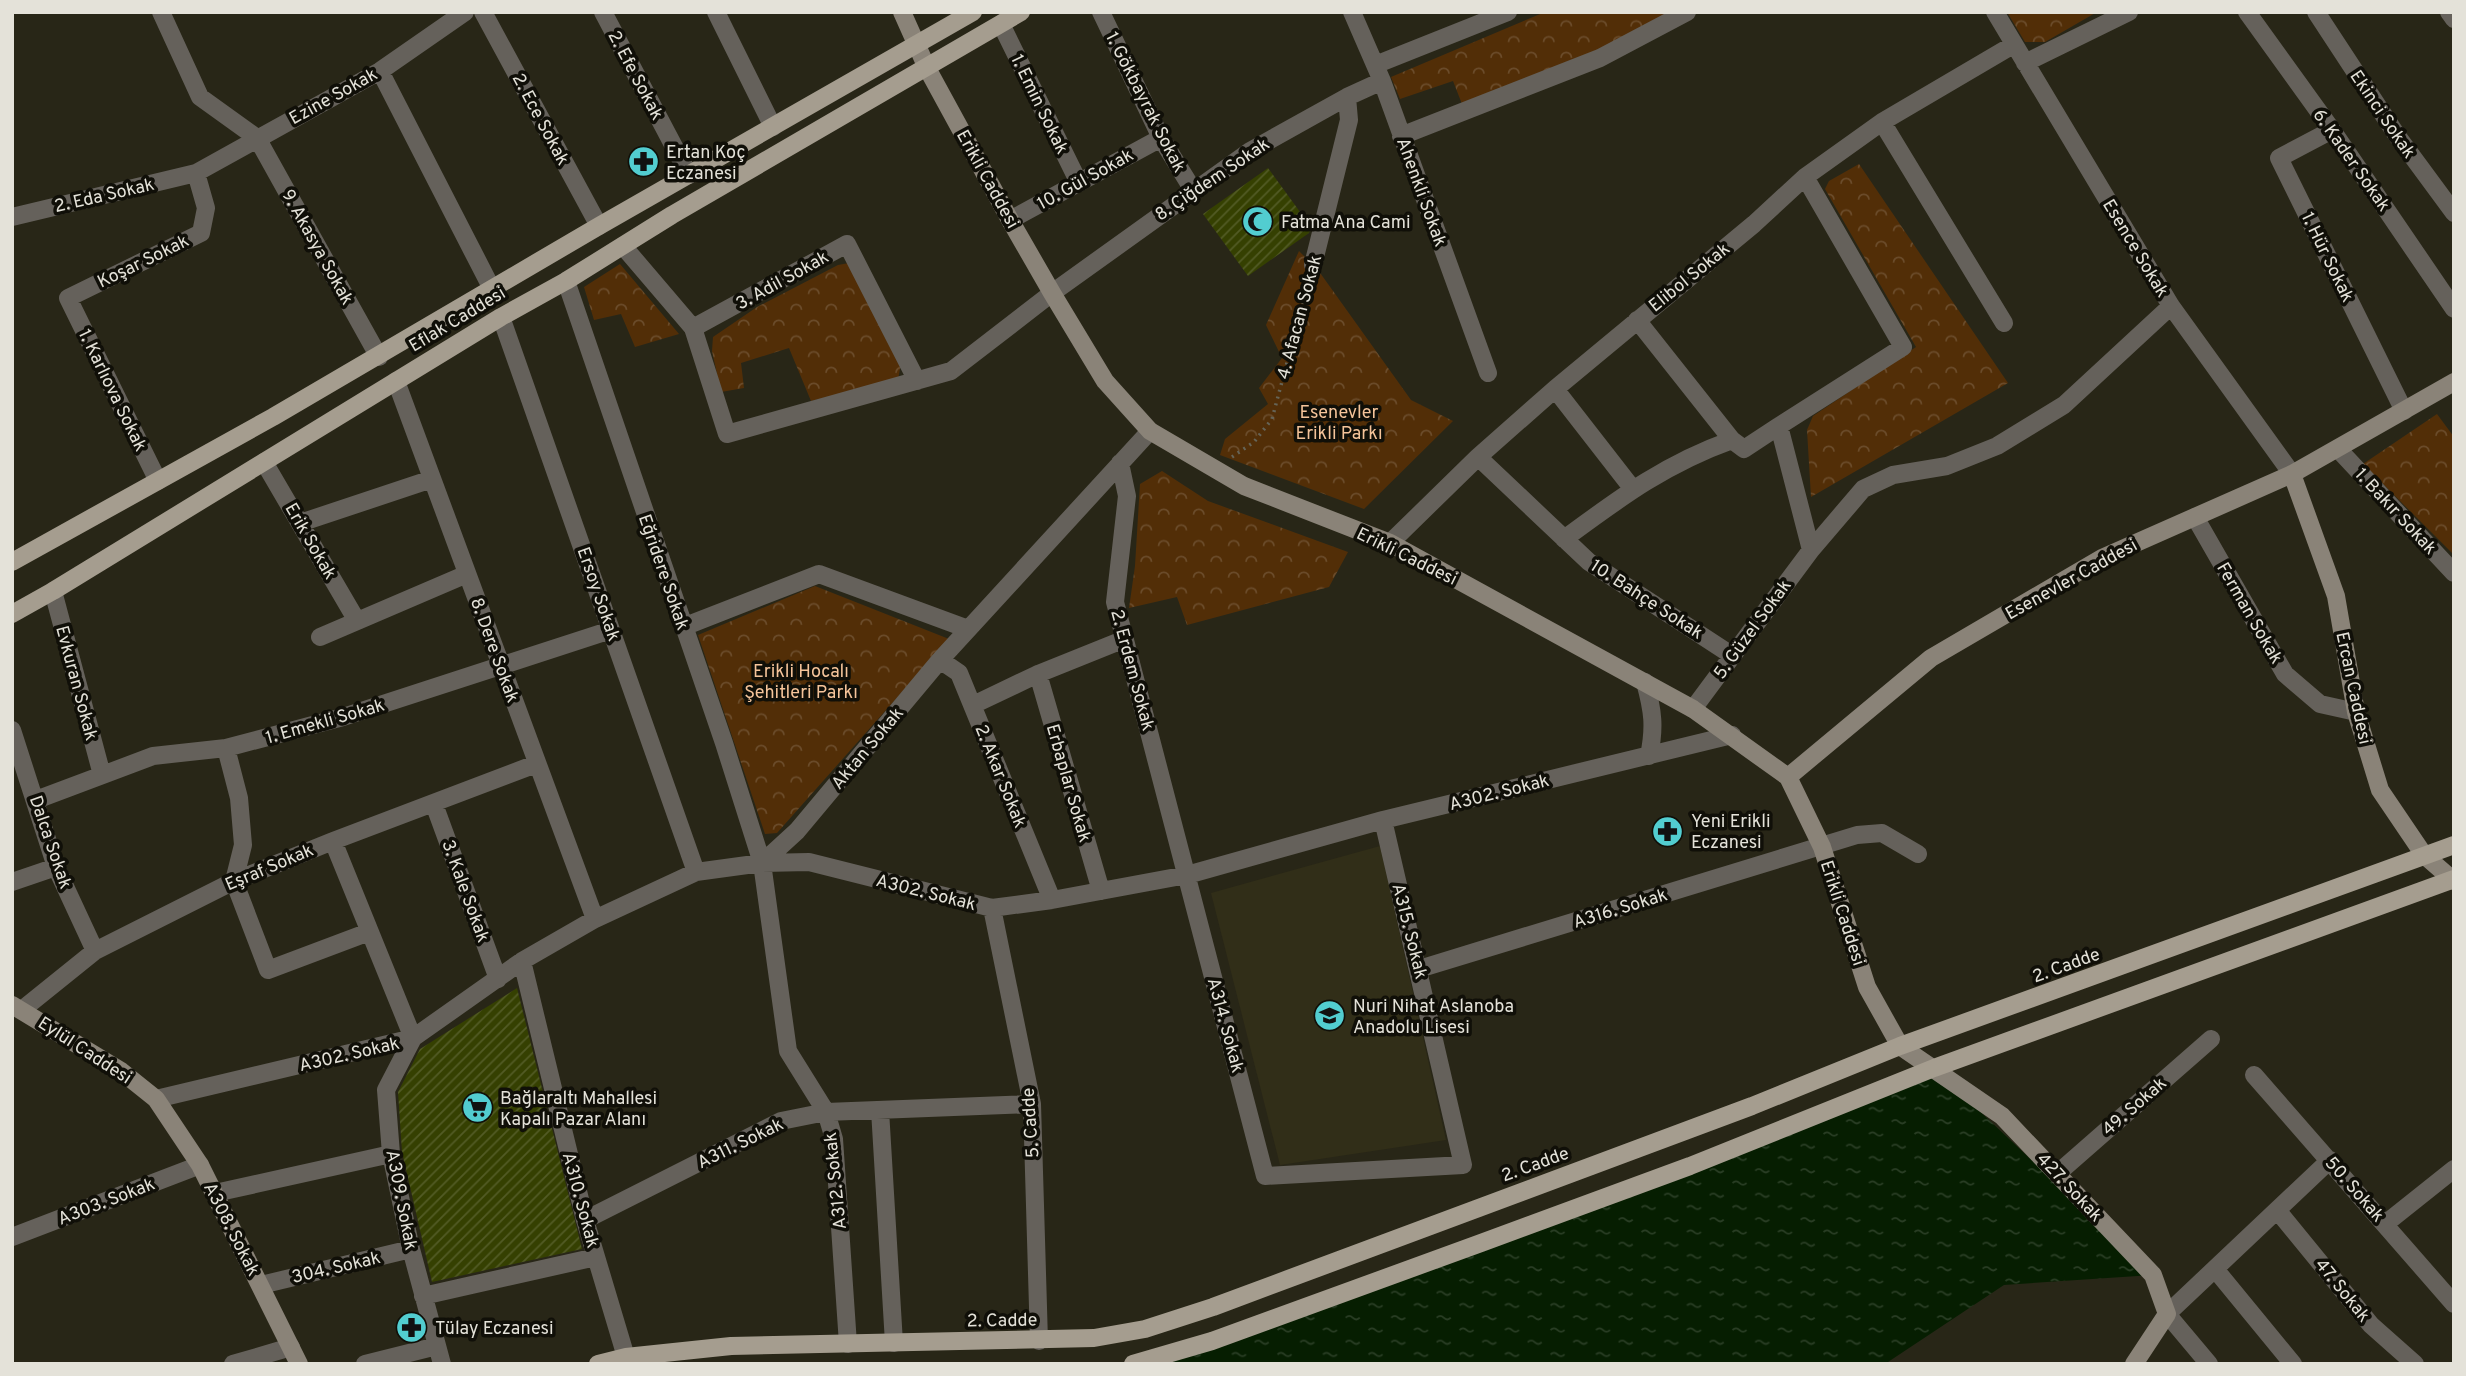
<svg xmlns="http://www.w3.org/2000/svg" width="2466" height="1376" font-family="Overpass,sans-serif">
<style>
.built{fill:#312e18}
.park{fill:url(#park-crowns)}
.water{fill:url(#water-ripples)}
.building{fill:url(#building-hatch)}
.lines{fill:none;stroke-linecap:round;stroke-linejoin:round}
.path{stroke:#666457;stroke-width:3.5;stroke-dasharray:2 5;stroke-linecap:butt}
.minor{stroke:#65615b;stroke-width:18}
.secondary{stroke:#8a8378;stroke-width:18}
.primary{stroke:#a59d8f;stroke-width:18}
.labels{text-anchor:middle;stroke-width:7;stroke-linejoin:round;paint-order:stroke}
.street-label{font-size:18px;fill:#e4e2d9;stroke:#100f08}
.poi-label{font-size:18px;fill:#e4e2d9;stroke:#100f08;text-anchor:start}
.park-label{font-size:18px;fill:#f5c49a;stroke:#100f08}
</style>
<defs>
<pattern id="park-crowns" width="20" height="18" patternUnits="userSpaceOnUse" patternTransform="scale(1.75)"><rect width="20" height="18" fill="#522e07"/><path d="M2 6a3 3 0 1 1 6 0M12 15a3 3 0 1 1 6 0" fill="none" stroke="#6b4c2b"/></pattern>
<pattern id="water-ripples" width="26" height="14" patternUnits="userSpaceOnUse" patternTransform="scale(1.75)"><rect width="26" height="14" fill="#061e01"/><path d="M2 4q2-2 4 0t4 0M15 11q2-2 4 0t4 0" fill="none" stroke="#2a3e25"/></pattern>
<pattern id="building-hatch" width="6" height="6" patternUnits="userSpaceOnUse" patternTransform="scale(1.75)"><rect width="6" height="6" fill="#354001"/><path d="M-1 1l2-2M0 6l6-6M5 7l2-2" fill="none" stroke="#525b25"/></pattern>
</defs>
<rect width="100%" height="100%" fill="#282617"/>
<path class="built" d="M 1380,846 L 1446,1140 L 1280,1165 L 1211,893 Z"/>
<path class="park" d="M 1545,12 L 1669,12 L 1594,53 L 1462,104 L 1453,81 L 1400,99 L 1391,77 Z
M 2007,12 L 2097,12 L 2045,42 L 2025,42 Z
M 1859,164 L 2008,383 L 1811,497 L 1807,430 L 1813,416 L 1916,347 L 1825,189 L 1829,181 Z
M 1299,251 L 1318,270 L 1411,400 L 1453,421 L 1364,509 L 1220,455 L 1225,439 L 1268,404 L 1259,388 L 1282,358 L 1266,325 Z
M 849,263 L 901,363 L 898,380 L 811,401 L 789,348 L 741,363 L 744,388 L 721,392 L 712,351 L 713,337 L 757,307 L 838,265 Z
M 620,264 L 679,334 L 635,347 L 621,314 L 594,320 L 584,287 Z
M 2437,414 L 2454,437 L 2454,555 L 2363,464 Z
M 1162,471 L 1208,501 L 1348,552 L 1329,587 L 1187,625 L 1177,597 L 1129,608 L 1135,566 L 1140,484 Z
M 815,586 L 949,639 L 777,833 L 765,834 L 698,635 Z"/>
<path class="water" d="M 1934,1068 L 2153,1275 L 2004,1285 L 1885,1364 L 1154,1364 Z"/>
<path class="building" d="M 1268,168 L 1311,227 L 1309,233 L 1248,276 L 1203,214 Z
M 517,988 L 582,1249 L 432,1282 L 402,1152 L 398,1092 L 420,1049 Z"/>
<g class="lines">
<path class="path" d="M 1232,457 L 1254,442 L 1272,419 L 1308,284"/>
<path class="minor" d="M 161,12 L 200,97 L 257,138 L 379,357
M 483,12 L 599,226
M 603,12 L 689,175
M 716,12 L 773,127
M 1101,12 L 1161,138 L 1193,190
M 1352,12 L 1382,81 L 1488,373
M 1995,12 L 2171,306 L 2292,474
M 2247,12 L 2332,130 L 2454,309
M 2316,12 L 2398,137 L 2454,213
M 2449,12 L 2454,19
M 1001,24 L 1079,183
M 2025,63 L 2129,12
M 1375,65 L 1508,12
M 380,71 L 492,289
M 1882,122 L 2004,323
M 2332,130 L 2279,158 L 2404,411
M 1401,136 L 1600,58 L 1687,12
M 1805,177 L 1903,347 L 1779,426 L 1811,550
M 12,217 L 196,173 L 380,71 L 465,12
M 1010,220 L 1161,138
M 623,246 L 693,328 L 727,434 L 951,371 L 1052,293 L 1250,151 L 1347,97 L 1382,81
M 1313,265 L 1349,120 L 1347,97
M 566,281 L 724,743 L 762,863 L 788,1051 L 826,1112 L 834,1139 L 848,1344
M 501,317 L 696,872
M 1637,320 L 1732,440
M 693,328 L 847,244 L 917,381
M 396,381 L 595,919
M 1555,389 L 1632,488
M 2338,449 L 2454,573
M 1478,457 L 1589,562 L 1733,656
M 264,462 L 357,621
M 1120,463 L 1127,496 L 1115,602 L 1265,1176 L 1463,1165 L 1383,820
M 158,481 L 68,298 L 201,233 L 206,208 L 196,173
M 2195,517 L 2285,674 L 2320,704 L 2356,712
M 300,523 L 432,479
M 1564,539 C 1621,497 1665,464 1732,440 L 1744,449 L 1779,426
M 1390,543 L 1478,457 L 1555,389 L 1754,224 L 1805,177 L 1882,122 L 2013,45
M 53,591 L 102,775
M 683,627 L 819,574 L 968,629
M 320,637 L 467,574
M 940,660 L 959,673 L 1052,900
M 1038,674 L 1101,891
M 1645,682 C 1653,711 1655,727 1649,756
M 973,705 L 1038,674 L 1125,639
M 1693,709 L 1811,550 L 1863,489 L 1893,475 L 1947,466 L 1997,446 L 2064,405 L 2171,306
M 12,730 L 56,867 L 95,951
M 226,748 L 239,798 L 243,845 L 234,881 L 268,970 L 369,932
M 36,800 L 153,756 L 226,748 L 343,717 L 611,630
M 434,804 L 498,979
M 333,841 L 413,1038 L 386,1090 L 391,1154 L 411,1249 L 442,1364
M 762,863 L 797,831 L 940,660 L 1150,431
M 12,882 L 56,867
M 992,908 L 1032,1104 L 1039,1341
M 522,961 L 585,1220 L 626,1357
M 1419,969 L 1857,835 L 1882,833 L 1918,854
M 23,1009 L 95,951 L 234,881 L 333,841 L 536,764
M 2254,1075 L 2454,1304
M 156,1099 L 413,1038 L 522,961 L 595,919 L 696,872 L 762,863 L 809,862 L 992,908 L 1052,900 L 1187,875 L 1383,820 L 1732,735
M 880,1110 L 894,1343
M 2058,1173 L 2211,1039
M 215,1193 L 391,1154
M 2277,1210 L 2371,1325 L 2415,1364
M 585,1220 L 781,1121 L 826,1112 L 1032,1104
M 2385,1224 L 2454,1169
M 12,1237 L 200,1165
M 2215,1269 L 2293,1364
M 261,1285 L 411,1249
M 423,1296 L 596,1257
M 233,1364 L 291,1347
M 365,1364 L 437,1346
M 2209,1364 L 2167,1314 L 2330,1160"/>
<path class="secondary" d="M 902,12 L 927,68 L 1010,220 L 1052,293 L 1105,381 L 1150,431 L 1244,486 L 1390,543 L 1693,709 L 1788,777 L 1822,847 L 1867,987 L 1900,1046 L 2002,1116 L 2153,1275 L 2167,1314 L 2134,1364
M 2292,474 L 2336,596 L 2356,712 L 2380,790 L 2424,855 L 2454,881
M 1788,777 L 1931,658 L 2102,558 L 2292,474 L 2454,382
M 12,1005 L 121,1071 L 156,1099 L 200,1165 L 299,1364"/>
<path class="primary" d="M 12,562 L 273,417 L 599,226 L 973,12
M 12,614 L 53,591 L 501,317 L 566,281 L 672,215 L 1021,12
M 598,1364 L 626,1357 L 731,1346 L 1094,1338 L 1145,1329 L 1213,1307 L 1752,1106 L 1900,1046 L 2454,845
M 1133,1364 L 1212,1341 L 1481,1243 L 1690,1166 L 1934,1068 L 2454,879"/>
</g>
<defs>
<symbol id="pharmacy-disc" viewBox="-11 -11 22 22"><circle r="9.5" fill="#52cdd0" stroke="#100f08"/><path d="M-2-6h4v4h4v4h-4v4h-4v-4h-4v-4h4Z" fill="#111"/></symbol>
<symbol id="mosque-disc" viewBox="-11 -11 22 22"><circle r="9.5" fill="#52cdd0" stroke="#100f08"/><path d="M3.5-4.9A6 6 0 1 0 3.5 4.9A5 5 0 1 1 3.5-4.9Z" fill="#111"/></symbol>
<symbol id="school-disc" viewBox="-11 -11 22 22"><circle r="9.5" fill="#52cdd0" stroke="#100f08"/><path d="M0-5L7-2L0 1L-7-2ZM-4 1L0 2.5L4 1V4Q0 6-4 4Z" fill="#111"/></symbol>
<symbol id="supermarket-disc" viewBox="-11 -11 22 22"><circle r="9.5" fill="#52cdd0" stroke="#100f08"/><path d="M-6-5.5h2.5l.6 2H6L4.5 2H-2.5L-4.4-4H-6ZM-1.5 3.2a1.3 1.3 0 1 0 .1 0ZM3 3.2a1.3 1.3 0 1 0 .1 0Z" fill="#111"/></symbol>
</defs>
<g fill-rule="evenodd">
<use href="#pharmacy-disc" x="626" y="144" width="35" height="35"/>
<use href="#mosque-disc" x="1240" y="204" width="35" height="35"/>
<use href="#pharmacy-disc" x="1650" y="814" width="35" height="35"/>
<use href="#school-disc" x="1312" y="998" width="35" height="35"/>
<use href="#supermarket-disc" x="460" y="1090" width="35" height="35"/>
<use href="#pharmacy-disc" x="394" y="1310" width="35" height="35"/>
</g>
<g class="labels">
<g class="street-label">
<text transform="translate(636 75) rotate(62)" y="6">2. Efe Sokak</text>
<text transform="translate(333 96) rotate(-29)" y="6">Ezine Sokak</text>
<text transform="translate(1146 102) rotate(63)" y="6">1. Gökbayrak Sokak</text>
<text transform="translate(1040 104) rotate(64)" y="6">1. Emin Sokak</text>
<text transform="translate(2383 114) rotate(56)" y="6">Ekinci Sokak</text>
<text transform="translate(541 119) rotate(62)" y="6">2. Ece Sokak</text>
<text transform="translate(2352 160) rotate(55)" y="6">6. Kader Sokak</text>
<text transform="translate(988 179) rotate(61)" y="6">Erikli Caddesi</text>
<text transform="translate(1085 179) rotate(-29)" y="6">10. Gül Sokak</text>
<text transform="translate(1212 179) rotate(-34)" y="6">8. Çiğdem Sokak</text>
<text transform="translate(1422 192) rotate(70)" y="6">Ahenkli Sokak</text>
<text transform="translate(104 195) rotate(-13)" y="6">2. Eda Sokak</text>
<text transform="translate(318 247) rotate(61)" y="6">9. Akasya Sokak</text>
<text transform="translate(2136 248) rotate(59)" y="6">Esence Sokak</text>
<text transform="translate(2328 257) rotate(64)" y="6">1. Hür Sokak</text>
<text transform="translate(143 261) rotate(-26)" y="6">Koşar Sokak</text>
<text transform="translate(1689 277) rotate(-39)" y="6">Elibol Sokak</text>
<text transform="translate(782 280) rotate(-29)" y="6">3. Adil Sokak</text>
<text transform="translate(1299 317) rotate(-75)" y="6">4. Afacan Sokak</text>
<text transform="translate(457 319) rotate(-31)" y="6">Eflak Caddesi</text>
<text transform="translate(113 390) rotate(64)" y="6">1. Karlıova Sokak</text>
<text transform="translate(2396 511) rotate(47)" y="6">1. Bakır Sokak</text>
<text transform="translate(311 541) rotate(60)" y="6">Erik Sokak</text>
<text transform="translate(1407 556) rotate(26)" y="6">Erikli Caddesi</text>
<text transform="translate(664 572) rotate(71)" y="6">Eğridere Sokak</text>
<text transform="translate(2071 579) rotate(-29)" y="6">Esenevler Caddesi</text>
<text transform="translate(599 594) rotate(71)" y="6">Ersoy Sokak</text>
<text transform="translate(1647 599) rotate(33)" y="6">10. Bahçe Sokak</text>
<text transform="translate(2250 613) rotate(60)" y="6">Ferman Sokak</text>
<text transform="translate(1752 629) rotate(-54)" y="6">5. Güzel Sokak</text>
<text transform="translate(495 650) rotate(70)" y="6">8. Dere Sokak</text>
<text transform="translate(1133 670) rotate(75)" y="6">2. Erdem Sokak</text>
<text transform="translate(77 683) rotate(75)" y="6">Evkuran Sokak</text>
<text transform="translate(2354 688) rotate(78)" y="6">Ercan Caddesi</text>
<text transform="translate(325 721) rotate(-16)" y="6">1. Emekli Sokak</text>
<text transform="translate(867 748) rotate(-50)" y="6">Aktan Sokak</text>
<text transform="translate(1001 776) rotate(68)" y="6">2. Akar Sokak</text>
<text transform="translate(1069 783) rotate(74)" y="6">Erbaplar Sokak</text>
<text transform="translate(1499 792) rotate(-14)" y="6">A302. Sokak</text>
<text transform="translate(51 842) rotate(71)" y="6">Dalca Sokak</text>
<text transform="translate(269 867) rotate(-23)" y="6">Eşraf Sokak</text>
<text transform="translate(466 891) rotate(70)" y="6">3. Kale Sokak</text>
<text transform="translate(926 892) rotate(14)" y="6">A302. Sokak</text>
<text transform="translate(1620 908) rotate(-17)" y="6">A316. Sokak</text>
<text transform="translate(1843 913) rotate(72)" y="6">Erikli Caddesi</text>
<text transform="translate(1410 931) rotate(76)" y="6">A315. Sokak</text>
<text transform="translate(2066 965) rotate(-20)" y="6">2. Cadde</text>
<text transform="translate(1226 1025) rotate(75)" y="6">A314. Sokak</text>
<text transform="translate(85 1050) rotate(33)" y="6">Eylül Caddesi</text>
<text transform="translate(349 1054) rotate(-13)" y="6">A302. Sokak</text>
<text transform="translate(2134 1106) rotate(-41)" y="6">49. Sokak</text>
<text transform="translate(1030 1123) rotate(-94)" y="6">5. Cadde</text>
<text transform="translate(740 1143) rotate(-26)" y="6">A311. Sokak</text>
<text transform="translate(1535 1164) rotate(-20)" y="6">2. Cadde</text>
<text transform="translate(835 1181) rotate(-96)" y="6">A312. Sokak</text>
<text transform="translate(2070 1187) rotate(47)" y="6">427. Sokak</text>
<text transform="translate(2355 1189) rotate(49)" y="6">50. Sokak</text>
<text transform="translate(402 1200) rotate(79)" y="6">A309. Sokak</text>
<text transform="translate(581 1200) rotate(75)" y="6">A310. Sokak</text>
<text transform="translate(106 1201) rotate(-21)" y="6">A303. Sokak</text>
<text transform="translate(232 1229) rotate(63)" y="6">A308. Sokak</text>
<text transform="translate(336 1267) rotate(-13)" y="6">304. Sokak</text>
<text transform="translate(2343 1290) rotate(51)" y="6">47. Sokak</text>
<text transform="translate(1002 1320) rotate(-1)" y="6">2. Cadde</text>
</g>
<g class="poi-label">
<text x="666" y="158">Ertan Koç<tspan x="666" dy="21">Eczanesi</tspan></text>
<text x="1281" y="228">Fatma Ana Cami</text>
<text x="1691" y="827">Yeni Erikli<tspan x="1691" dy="21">Eczanesi</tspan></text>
<text x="1353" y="1012">Nuri Nihat Aslanoba<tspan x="1353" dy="21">Anadolu Lisesi</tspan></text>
<text x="500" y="1104">Bağlaraltı Mahallesi<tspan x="500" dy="21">Kapalı Pazar Alanı</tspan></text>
<text x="435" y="1334">Tülay Eczanesi</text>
</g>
<g class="park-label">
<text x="1339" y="418">Esenevler<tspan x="1339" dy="21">Erikli Parkı</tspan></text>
<text x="801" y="677">Erikli Hocalı<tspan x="801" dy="21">Şehitleri Parkı</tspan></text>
</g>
</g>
<rect width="2466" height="1376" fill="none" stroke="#e4e2d9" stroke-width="28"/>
</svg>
